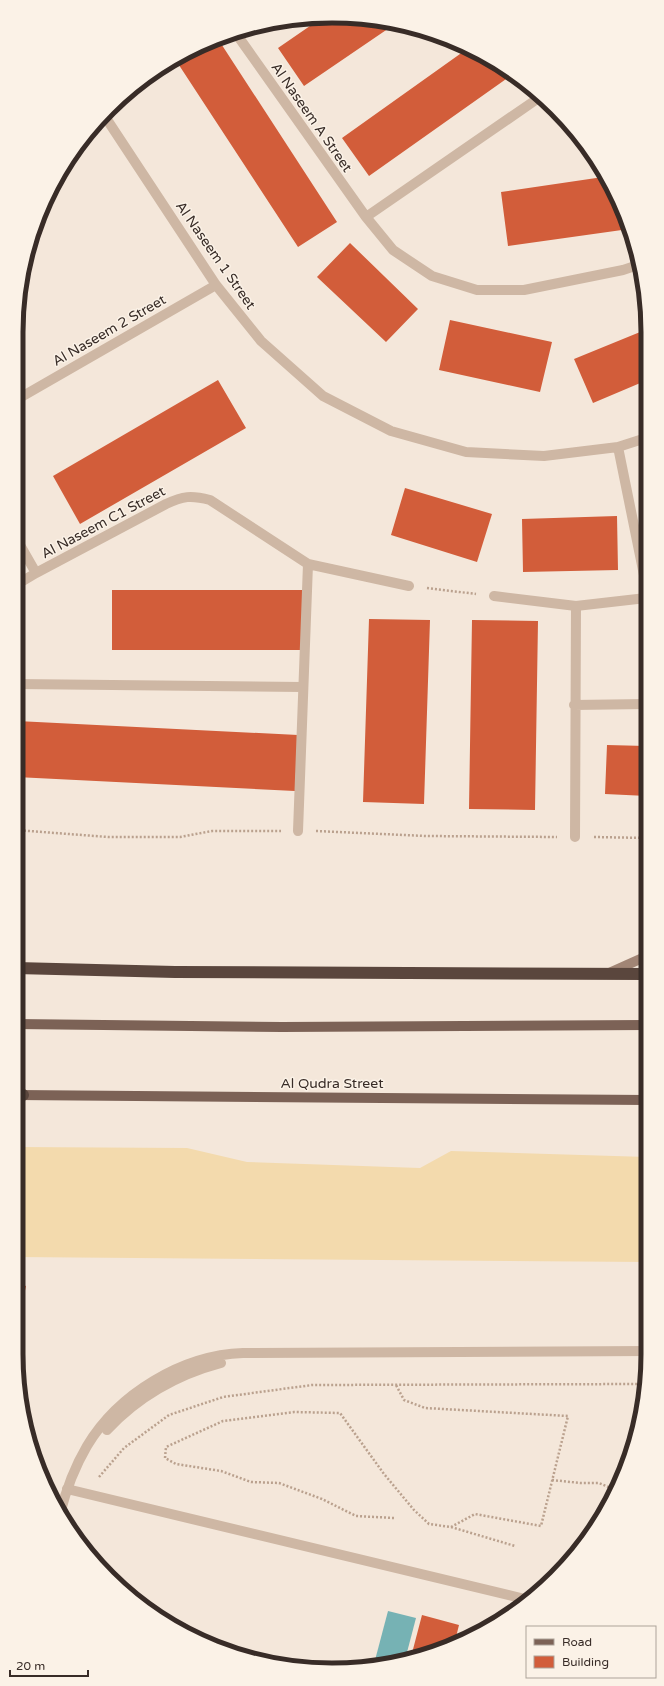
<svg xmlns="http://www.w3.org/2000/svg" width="664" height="1686" font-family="'Varela Round',sans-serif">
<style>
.sand{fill:#f3daad}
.water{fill:#76b2b4}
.building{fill:#d25d3a}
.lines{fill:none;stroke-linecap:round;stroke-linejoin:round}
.path{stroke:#baa18e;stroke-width:2.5;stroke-dasharray:2 2;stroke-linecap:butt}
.lane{stroke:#ceb7a4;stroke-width:10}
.street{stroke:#ceb7a4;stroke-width:10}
.secondary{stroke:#a18575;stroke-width:10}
.primary{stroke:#7c6256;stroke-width:10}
.highway{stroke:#5a463d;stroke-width:12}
.labels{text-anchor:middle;stroke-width:3;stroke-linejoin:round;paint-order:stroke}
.street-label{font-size:14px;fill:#382c27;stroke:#fbf2e7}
.rim{fill:none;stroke:#382c27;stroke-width:5}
</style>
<rect width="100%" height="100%" fill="#f4e7da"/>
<path class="sand" d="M 16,1147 L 187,1148 L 247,1162 L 420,1168 L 451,1151 L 647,1157 L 648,1262 L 16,1257 Z"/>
<path class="water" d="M 388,1611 L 416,1618 L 405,1660 L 393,1664 L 376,1665 L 374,1664 Z"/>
<path class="building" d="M 323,17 L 373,19 L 395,24 L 304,86 L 278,48 Z
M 218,39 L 337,222 L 298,247 L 175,59 L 192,49 Z
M 467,49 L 507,69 L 513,74 L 369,176 L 342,138 Z
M 603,177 L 624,211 L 629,229 L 508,246 L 501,192 Z
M 350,243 L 418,309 L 386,342 L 317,277 Z
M 450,320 L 552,342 L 540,392 L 439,370 Z
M 645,330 L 645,381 L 593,403 L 574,359 Z
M 218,380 L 246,428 L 80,524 L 53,476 Z
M 405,488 L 492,514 L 477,562 L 391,535 Z
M 617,516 L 618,570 L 523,572 L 522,519 Z
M 112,590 L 302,590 L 302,650 L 112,650 Z
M 369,619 L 430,620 L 424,804 L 363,802 Z
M 472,620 L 538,621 L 535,810 L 469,809 Z
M 17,721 L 298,735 L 295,791 L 16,777 Z
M 607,745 L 646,746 L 647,796 L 605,794 Z
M 16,1283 L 26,1286 L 17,1328 L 16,1328 Z
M 422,1615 L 459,1625 L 455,1641 L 411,1657 Z"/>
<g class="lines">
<path class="path" d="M 427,588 L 476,594
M 16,830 L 108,837 L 180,837 L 212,831 L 281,831
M 316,831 L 426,836 L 557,837
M 594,837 L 647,838
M 99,1477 L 124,1448 L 169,1415 L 223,1397 L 312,1385 L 643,1384
M 552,1480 L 580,1483 L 599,1483 L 613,1489
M 394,1518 L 356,1516 L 322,1499 L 279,1483 L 251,1482 L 221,1471 L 176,1464 L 165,1458 L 166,1447 L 223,1421 L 294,1412 L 340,1413 L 384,1474 L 414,1510 L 429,1524 L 451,1527 L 475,1514 L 541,1526 L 568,1416 L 425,1408 L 404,1400 L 396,1385
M 451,1527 L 515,1546
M 73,1533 L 75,1525"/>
<path class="lane" d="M 67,1489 L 529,1600"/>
<path class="street" d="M 235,32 L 366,217 L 393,250 L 432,276 L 477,290 L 524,290 L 623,270 L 638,265
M 104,115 L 216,285 L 261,341 L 323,396 L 391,431 L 466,452 L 544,456 L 618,447 L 646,438
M 366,217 L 540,97
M 16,400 L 216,285
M 618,447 L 646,585
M 16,538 L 36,573
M 16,585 L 36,573 L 166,504 C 183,496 191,495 210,500 L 308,564 L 409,586
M 494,596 L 576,606 L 646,598
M 16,684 L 302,687
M 574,705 L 646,704
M 298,831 L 308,564
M 575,837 L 576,606
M 107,1430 C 139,1396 176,1375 221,1363
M 60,1514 C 66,1490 74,1468 87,1446 C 118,1394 182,1355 243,1353 L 648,1351"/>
<path class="secondary" d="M 609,973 L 647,956"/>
<path class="primary" d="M 16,1024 L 282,1027 L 647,1025
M 16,1095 L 647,1100"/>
<path class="highway" d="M 16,968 L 175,972 L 647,974
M 16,1096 L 23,1095"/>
</g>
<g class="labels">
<g class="street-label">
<text transform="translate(312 117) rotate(55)" y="5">Al Naseem A Street</text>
<text transform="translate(216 255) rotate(55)" y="5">Al Naseem 1 Street</text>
<text transform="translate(109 330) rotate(-30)" y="5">Al Naseem 2 Street</text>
<text transform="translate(103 522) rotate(-28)" y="5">Al Naseem C1 Street</text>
<text x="332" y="1088">Al Qudra Street</text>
</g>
</g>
<path d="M0 0H664V1686H0ZM332 23H332A309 309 0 0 1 641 332V1354A309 309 0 0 1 332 1663H332A309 309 0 0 1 23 1354V332A309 309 0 0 1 332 23Z" fill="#fbf2e7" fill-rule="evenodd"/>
<path class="rim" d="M332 23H332A309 309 0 0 1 641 332V1354A309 309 0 0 1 332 1663H332A309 309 0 0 1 23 1354V332A309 309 0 0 1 332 23Z"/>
<rect x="526" y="1626" width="130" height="52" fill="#fbf2e7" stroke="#ada39a"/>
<rect x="534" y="1639" width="20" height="6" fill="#7c6256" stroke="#ada39a"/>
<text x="562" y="1646" font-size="12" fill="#382c27">Road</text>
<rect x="534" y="1656" width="20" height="12" fill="#d25d3a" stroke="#ada39a"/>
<text x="562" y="1666" font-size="12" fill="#382c27">Building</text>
<path d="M10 1670v6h78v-6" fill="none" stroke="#382c27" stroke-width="2"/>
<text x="16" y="1670" font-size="12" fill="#382c27" stroke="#fbf2e7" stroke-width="3" paint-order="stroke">20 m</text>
</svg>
